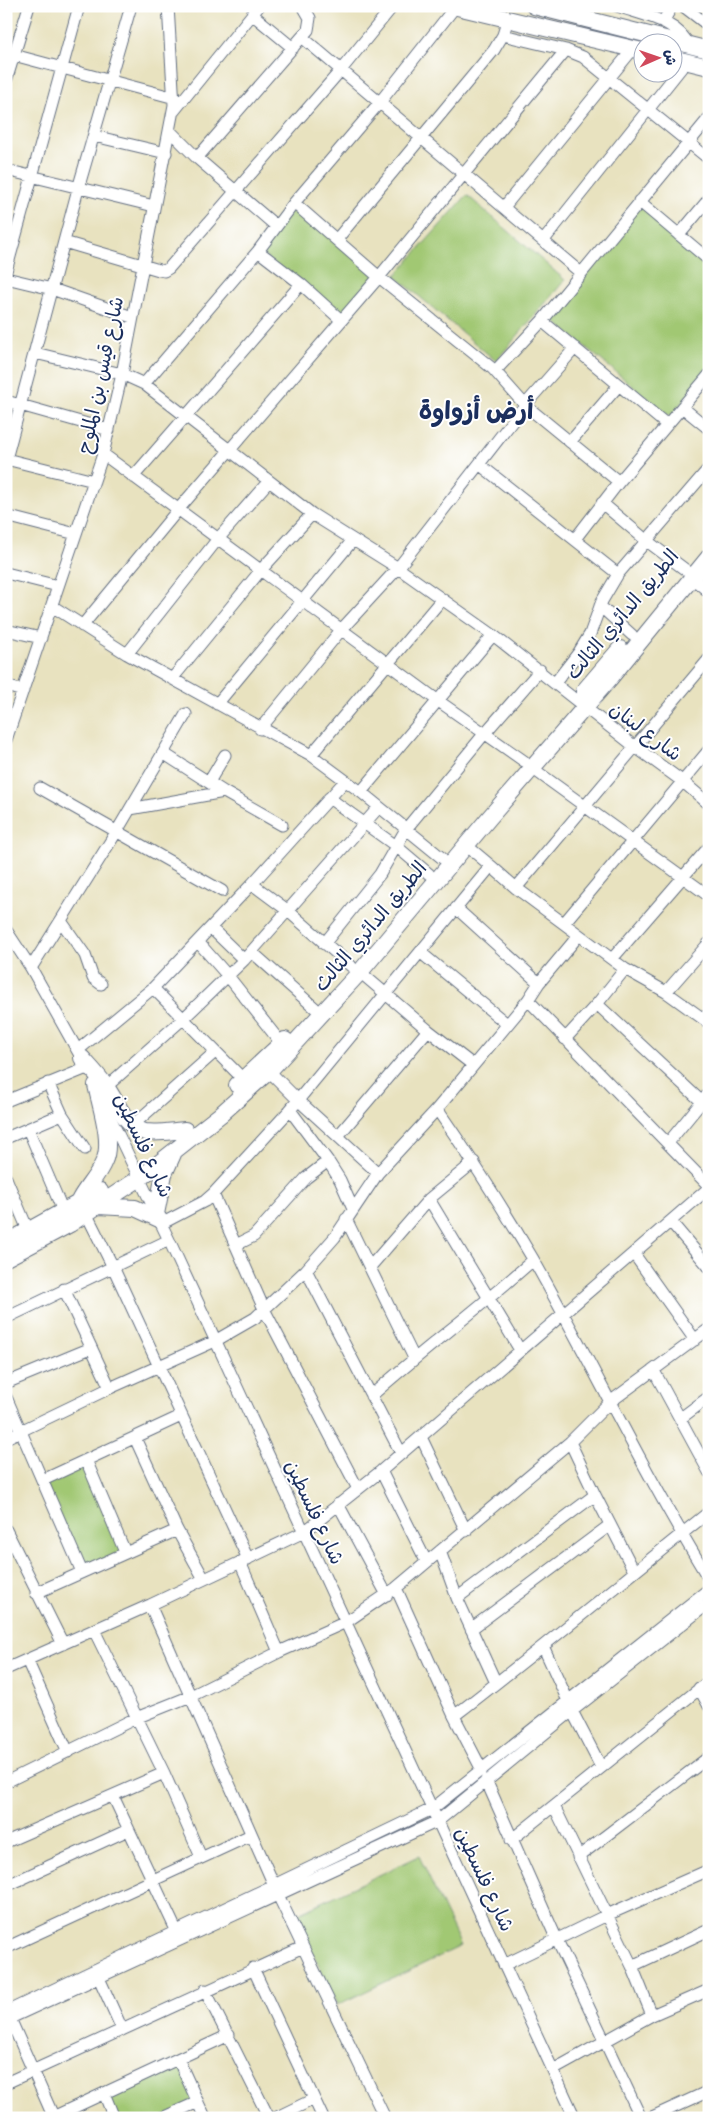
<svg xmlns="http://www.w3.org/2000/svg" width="715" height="2124" font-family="'Indie Flower','Playpen Sans Arabic',sans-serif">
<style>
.green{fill:#a1c873;stroke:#5e7c68}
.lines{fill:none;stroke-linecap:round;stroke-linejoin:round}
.minor-casing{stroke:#636e80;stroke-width:13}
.highway-casing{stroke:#636e80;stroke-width:18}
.minor{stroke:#fff;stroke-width:11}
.highway{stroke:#fff;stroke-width:16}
.labels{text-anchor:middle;stroke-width:4;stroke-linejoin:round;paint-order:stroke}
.street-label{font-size:20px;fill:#1b2f5e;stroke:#fff}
.district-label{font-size:25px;font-weight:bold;fill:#1b2f5e;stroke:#fff}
</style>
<rect width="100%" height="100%" fill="#fff"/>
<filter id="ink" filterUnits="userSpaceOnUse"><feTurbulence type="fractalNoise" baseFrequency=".02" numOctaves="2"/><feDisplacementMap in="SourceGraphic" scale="10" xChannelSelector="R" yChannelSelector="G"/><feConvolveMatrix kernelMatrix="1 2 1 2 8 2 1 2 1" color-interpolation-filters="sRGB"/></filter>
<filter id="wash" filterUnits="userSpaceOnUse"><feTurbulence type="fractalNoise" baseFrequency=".0096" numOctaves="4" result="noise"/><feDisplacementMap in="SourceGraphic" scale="20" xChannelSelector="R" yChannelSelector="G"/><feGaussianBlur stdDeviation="1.12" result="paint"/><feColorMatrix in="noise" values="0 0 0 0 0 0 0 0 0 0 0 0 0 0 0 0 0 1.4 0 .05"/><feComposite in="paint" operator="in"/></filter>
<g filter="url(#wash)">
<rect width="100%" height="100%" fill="#e8e2bf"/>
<path class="green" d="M 467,195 L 565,280 L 496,361 L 395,276 Z
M 294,203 L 379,277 L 341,320 L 258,251 Z
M 640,205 L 709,266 L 709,369 L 670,417 L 548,316 Z
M 87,1460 L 125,1552 L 83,1572 L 43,1480 Z
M 419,1856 L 461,1946 L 337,2005 L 295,1915 Z
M 178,2060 L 198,2102 L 161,2118 L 114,2118 L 104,2093 Z"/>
</g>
<g filter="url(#ink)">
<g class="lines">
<defs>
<path id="minor" d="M 617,6 C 642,15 678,20 689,46
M 683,6 L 709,26
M 252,14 L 293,48
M 663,22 L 672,6
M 503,35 L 566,50 L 583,57 L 709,159
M 302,37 L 581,273
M 6,53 L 175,98
M 6,81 L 29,6
M 174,111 L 259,6
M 170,131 L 197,158 L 276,226
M 94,136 L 166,153
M 197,158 L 308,30 L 310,18 L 303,6
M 6,170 L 154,206
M 639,201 L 709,260
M 294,203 L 379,277 L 493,369 L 497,369 L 542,321 L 709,118
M 504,207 L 633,49
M 679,235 L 709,199
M 337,239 L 494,50 L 503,35 L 508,19
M 544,240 L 686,62
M 64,242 L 159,270 L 164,271 L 169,268 L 341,70 L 393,6
M 258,251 L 301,284 L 341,320
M 6,271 L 79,6
M 6,278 L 52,289 L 132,317
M 542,321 L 667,425
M 35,353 L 122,374 L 144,384 L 312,514 L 398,568 L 493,635 L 634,746 L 682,781 L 709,804
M 493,369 L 525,405 L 619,482
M 144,384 L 258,251 L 294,203 L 380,102 L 455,7
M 6,401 L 109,430
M 682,407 L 709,429
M 570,442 L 619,385
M 103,454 L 437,700 L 524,761
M 479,464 L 618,574
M 133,477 L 301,284
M 94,481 L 6,459 L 78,189 L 131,6
M 602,503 L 647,541 L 687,571
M 6,516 L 76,534
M 575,539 L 619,482 L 709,375
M 6,573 L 58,586
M 691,577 L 709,592
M 52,606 L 127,654 L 311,755 L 361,792 L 442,858
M 600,606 L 632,635
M 82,626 L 177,511 L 379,277 L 566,50
M 6,630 L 41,638
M 127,654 L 217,540 L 269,481
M 172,679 L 261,570 L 312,514
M 555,683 L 579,652 L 590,634 L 602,601 L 618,574 L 709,468
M 6,686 L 23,691
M 217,704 L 353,540
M 260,729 L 341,630 L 398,568 L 525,405 L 575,348
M 6,740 L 103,454 L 122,374 L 174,105 L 168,6
M 163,753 L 224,792 L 282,825
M 311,755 L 442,599
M 532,768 L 709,896
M 209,782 L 225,755
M 40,788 L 222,891
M 361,792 L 493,635
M 329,798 L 396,846 L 429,874
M 130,809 L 224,792
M 466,845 L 491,866
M 252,884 L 287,910 L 351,966
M 516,888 L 709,659
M 456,908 L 539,983
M 61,921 L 85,955 L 93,978 L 101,984
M 564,923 L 709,750
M 211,928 L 244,960
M 6,930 L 31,968 L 85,1064
M 198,942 L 228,976 L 281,1043
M 324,944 L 380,874 L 406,829 L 485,733 L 540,670
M 252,952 L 315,1008
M 420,952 L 507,1024
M 612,959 L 709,847
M 31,968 L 117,831 L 186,714
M 153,988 L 244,1080
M 666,992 L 709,943
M 528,1000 L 709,1186
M 597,1004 L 702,1102
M 428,1030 L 473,1065
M 565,1039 L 597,1004 L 625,969
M 78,1050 L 153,988 L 252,884 L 345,781
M 269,1071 L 298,1100 L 378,1173
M 106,1087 L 184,1018 L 244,960 L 379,807
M 6,1101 L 87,1068
M 437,1109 C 471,1158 503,1208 533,1259 C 593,1365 645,1475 709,1579
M 107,1111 L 169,1240 L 575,2118
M 62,1114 L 85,1149
M 133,1125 L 215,1052
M 28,1129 L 63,1211
M 338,1136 L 428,1030 L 360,972
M 6,1138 L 62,1114 L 48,1083
M 668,1143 L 709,1093
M 328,1161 L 340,1180 L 353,1209
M 6,1178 L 28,1230
M 213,1194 L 264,1309 L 358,1489
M 429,1199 L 520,1350
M 86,1213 L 113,1267 L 248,1559
M 346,1219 L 414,1358
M 671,1222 L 709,1267
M 161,1224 L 205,1201 L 213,1194 L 290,1110 L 491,866 L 516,888 L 625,969 L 666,992 L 709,1023
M 236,1245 L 254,1236 L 306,1178 L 328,1161 L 290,1110
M 634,1254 L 695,1340
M 370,1267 L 429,1199 L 474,1162
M 306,1270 L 401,1453
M 64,1289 L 110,1388
M 6,1318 L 169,1240
M 654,1371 L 709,1472
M 6,1383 L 91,1348
M 371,1396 C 424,1349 481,1307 533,1260
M 6,1397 L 82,1572
M 681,1418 L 709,1397
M 421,1437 L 466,1531
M 6,1438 L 110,1388 L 215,1341 L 255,1318 L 306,1270 L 335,1237 L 378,1173 L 437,1109 L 528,1000 L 539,983 L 579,935
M 135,1438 L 177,1530 L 204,1579
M 570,1442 L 595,1495 L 634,1571
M 86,1460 L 125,1552
M 381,1471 L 426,1561
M 43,1480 L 181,1416
M 338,1504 L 387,1595
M 6,1530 L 63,1644
M 440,1551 L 457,1598 L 496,1683
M 240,1562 L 279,1652
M 396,1588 L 454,1716 L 482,1770
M 36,1593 L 177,1530
M 457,1598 L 595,1495
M 150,1605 L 274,1885
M 471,1629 L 610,1525
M 94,1630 L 164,1773 L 201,1857
M 543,1646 L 568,1701
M 27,1660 L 68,1752
M 6,1669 L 150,1605 L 304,1532 L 381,1471 L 709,1188
M 699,1688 L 709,1706
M 572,1711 L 601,1767
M 454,1716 C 540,1650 624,1580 709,1512
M 486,1780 L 557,1940 L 641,2118
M 6,1782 L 136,1718 L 191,1696 L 279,1652 L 346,1622 L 396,1588 L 570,1442 L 610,1402 L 709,1329
M 113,1796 L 177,1932
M 554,1806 L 632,1966 L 652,2015
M 511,1840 L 709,1681
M 6,1842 L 164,1773
M 578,1857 L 709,1757
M 6,1886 L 128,1830
M 278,1895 L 385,2118
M 6,1948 L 251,1835
M 504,1965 L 607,1915 L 709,1870
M 632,1966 L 709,1930
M 253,1968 L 323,2118
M 99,1978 L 122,2029
M 205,1990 L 269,2118
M 6,2012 L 274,1885 L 432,1809 L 709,1589
M 8,2014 L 54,2118
M 6,2020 L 438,1821 L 572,1711 L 709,1603
M 178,2059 L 205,2118
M 553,2070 L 652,2015 L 709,1990
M 6,2083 L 303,1947
M 104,2093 L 114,2118
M 51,2118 L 229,2035
M 162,2118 L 198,2102
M 275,2118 L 314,2099
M 650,2118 L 709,2091"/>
<path id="highway" d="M 453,6 L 642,51
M 534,6 L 709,50
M 672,58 L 709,67
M 584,691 L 620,649
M 82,1058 C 90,1067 98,1075 105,1085 C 116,1100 125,1127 145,1132 C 158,1134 172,1131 185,1130
M 237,1085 L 285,1040
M 79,1201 C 86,1187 98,1176 104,1161 C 113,1142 100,1105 96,1085
M 98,1206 L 135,1208 L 159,1219
M 156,1214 L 164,1174 L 173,1154
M 6,1243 L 100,1191
M 6,1258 L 70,1224 L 140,1178 L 220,1115 L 269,1071 L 360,972 L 489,818 L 611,677 L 709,557"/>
</defs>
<use href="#minor" class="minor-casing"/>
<use href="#highway" class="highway-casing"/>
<use href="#minor" class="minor"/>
<use href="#highway" class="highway"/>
</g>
</g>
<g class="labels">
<g class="street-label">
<text transform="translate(100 375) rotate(-78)" y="7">شارع قيس بن الملوح</text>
<text transform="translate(622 614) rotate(-50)" y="7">الطريق الدائري الثالث</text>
<text transform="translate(646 731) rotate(37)" y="7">شارع لبنان</text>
<text transform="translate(370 926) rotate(-50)" y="7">الطريق الدائري الثالث</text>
<text transform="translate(144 1145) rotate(65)" y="7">شارع فلسطين</text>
<text transform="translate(315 1512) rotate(65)" y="7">شارع فلسطين</text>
<text transform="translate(485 1879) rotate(65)" y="7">شارع فلسطين</text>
</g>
<g class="district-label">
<text x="476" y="419">أرض أزواوة</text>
</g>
</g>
<rect width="715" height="2124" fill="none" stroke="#fff" stroke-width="25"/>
<g transform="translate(658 58) rotate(88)"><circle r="24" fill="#ffffff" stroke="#a4acbf"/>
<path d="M0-4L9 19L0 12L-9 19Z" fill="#d1495b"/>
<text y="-8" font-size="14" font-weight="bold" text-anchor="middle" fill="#1b2f5e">ش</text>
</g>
</svg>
